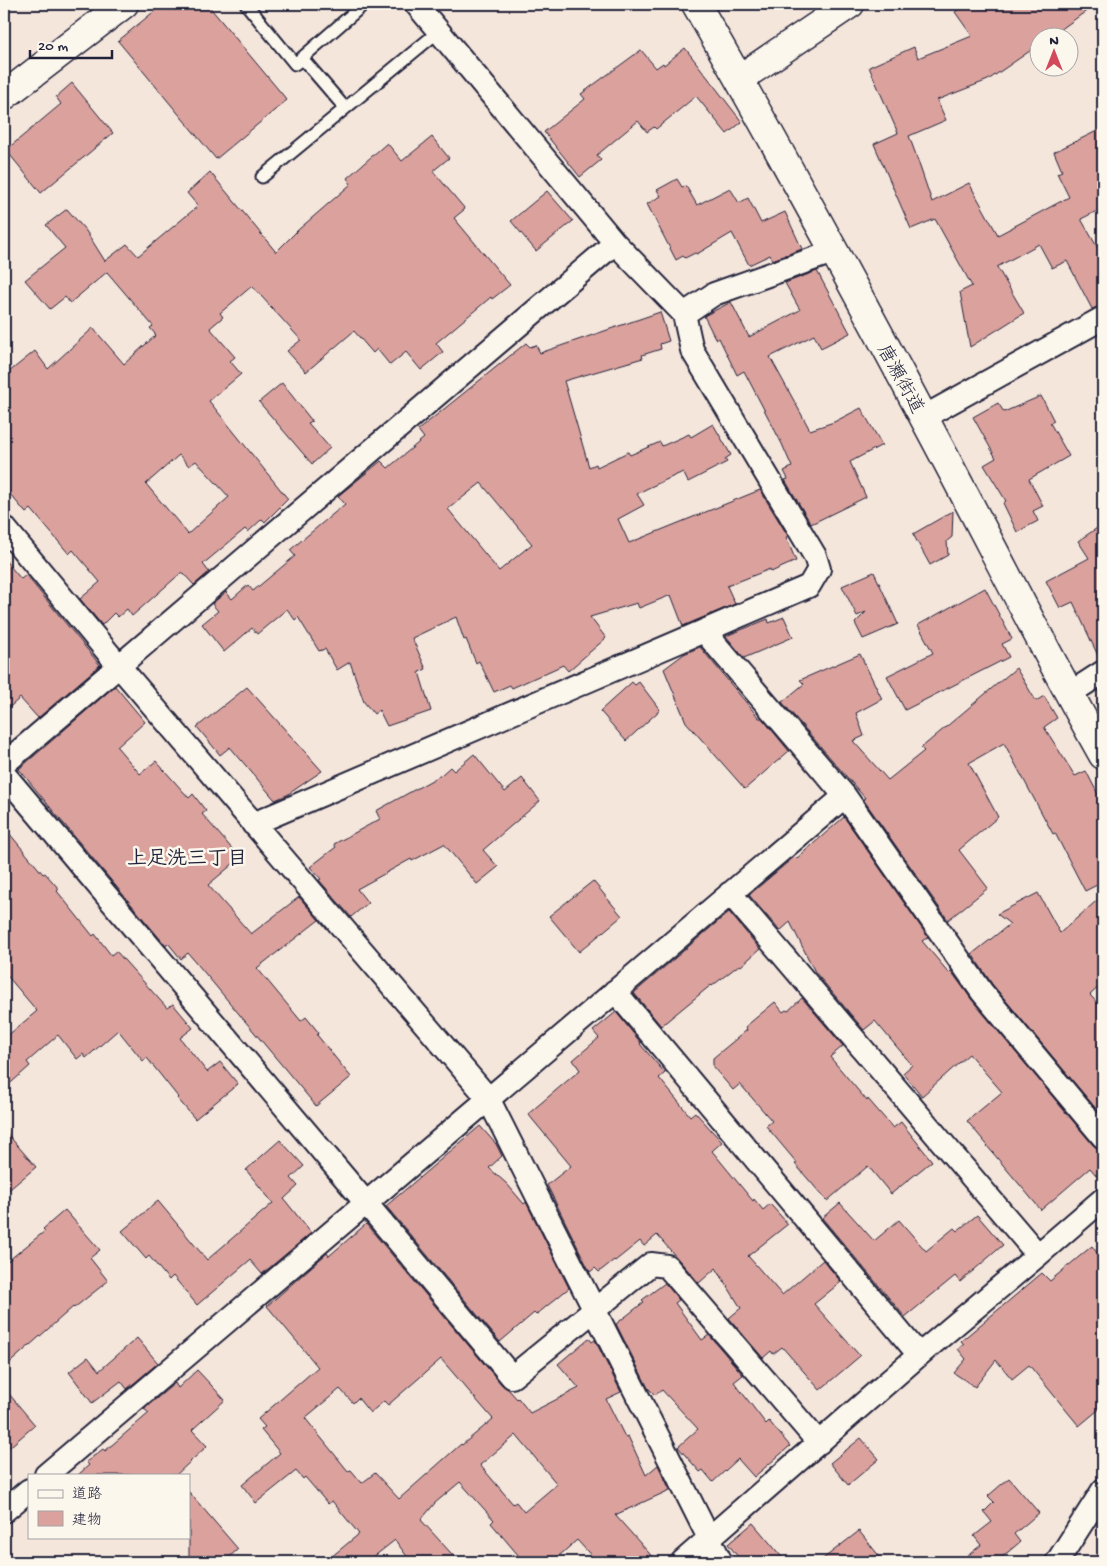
<svg xmlns="http://www.w3.org/2000/svg" width="1107" height="1566" font-family="'Gochi Hand','Klee One',sans-serif">
<style>
.building{fill:#dba19d;stroke:#22223b;fill-rule:evenodd}
.lines{fill:none;stroke-linecap:round;stroke-linejoin:round}
.service-casing{stroke:#22223b;stroke-width:15}
.minor-casing{stroke:#22223b;stroke-width:26}
.tertiary-casing{stroke:#22223b;stroke-width:31}
.service{stroke:#fbf7ec;stroke-width:11}
.minor{stroke:#fbf7ec;stroke-width:22}
.tertiary{stroke:#fbf7ec;stroke-width:28}
.labels{text-anchor:middle;stroke-width:5;stroke-linejoin:round;paint-order:stroke}
.street-label{font-size:19px;fill:#22223b;stroke:#fbf7ec}
.neighbourhood-label{font-size:20px;font-weight:bold;fill:#22223b;stroke:#fbf7ec}
</style>
<rect width="100%" height="100%" fill="#f5e6dc"/>
<filter id="ink" filterUnits="userSpaceOnUse"><feTurbulence type="fractalNoise" baseFrequency=".02" numOctaves="2"/><feDisplacementMap in="SourceGraphic" scale="10" xChannelSelector="R" yChannelSelector="G"/><feConvolveMatrix kernelMatrix="1 2 1 2 8 2 1 2 1" color-interpolation-filters="sRGB"/></filter>
<g filter="url(#ink)">
<path class="building" d="M 163,4 L 207,4 L 287,100 L 216,159 L 118,41 Z
M 966,4 L 1096,4 L 1049,38 L 1040,38 L 1040,44 L 988,80 L 937,100 L 946,120 L 909,136 L 916,155 L 932,202 L 969,183 L 998,235 L 1069,197 L 1057,173 L 1062,171 L 1054,152 L 1103,128 L 1103,208 L 1081,219 L 1103,257 L 1103,305 L 1092,309 L 1067,261 L 1052,268 L 1039,244 L 997,267 L 1024,313 L 970,347 L 960,292 L 972,286 L 935,219 L 911,229 L 874,144 L 898,133 L 869,67 L 914,47 L 918,58 L 972,36 L 955,12 Z
M 685,48 L 742,122 L 727,134 L 696,96 L 656,129 L 654,127 L 647,132 L 638,121 L 597,155 L 601,160 L 580,177 L 544,132 L 585,99 L 581,94 L 641,50 L 656,68 L 663,63 L 664,65 Z
M 72,83 L 113,133 L 41,193 L 6,150 L 61,104 L 56,97 Z
M 432,137 L 449,158 L 433,171 L 465,209 L 454,218 L 510,285 L 492,299 L 491,297 L 436,343 L 443,352 L 421,370 L 406,352 L 390,365 L 377,349 L 373,353 L 354,331 L 306,372 L 287,351 L 301,340 L 252,286 L 220,313 L 223,317 L 210,328 L 235,357 L 230,361 L 241,374 L 209,401 L 288,499 L 265,522 L 262,519 L 248,532 L 245,529 L 203,564 L 209,572 L 194,585 L 182,572 L 132,616 L 127,609 L 118,617 L 114,613 L 102,625 L 80,599 L 100,582 L 73,550 L 69,554 L 31,509 L 26,513 L 4,487 L 4,376 L 35,351 L 48,369 L 93,328 L 124,364 L 156,335 L 150,328 L 153,326 L 107,272 L 70,303 L 65,297 L 50,309 L 25,280 L 65,248 L 46,225 L 67,209 L 86,231 L 105,261 L 127,244 L 138,256 L 198,206 L 187,193 L 210,172 L 276,252 L 298,230 L 351,184 L 347,178 L 387,143 L 402,161 ZM 179,455 L 189,466 L 196,461 L 229,497 L 188,534 L 146,484 Z
M 677,179 L 682,187 L 686,186 L 697,205 L 730,188 L 739,203 L 748,198 L 761,223 L 785,212 L 802,249 L 772,260 L 770,255 L 749,265 L 732,233 L 697,254 L 695,253 L 685,258 L 683,256 L 676,260 L 647,204 L 661,196 L 657,190 Z
M 547,191 L 573,221 L 536,251 L 511,221 Z
M 817,271 L 850,333 L 821,348 L 814,335 L 770,357 L 810,430 L 834,422 L 861,408 L 882,445 L 850,462 L 866,497 L 811,524 L 785,480 L 788,479 L 784,471 L 792,467 L 782,444 L 744,371 L 737,375 L 719,338 L 716,340 L 704,316 L 731,302 L 749,337 L 800,310 L 785,283 Z
M 660,312 L 669,341 L 660,344 L 661,349 L 642,355 L 643,358 L 564,381 L 589,467 L 596,464 L 597,467 L 628,452 L 630,455 L 660,442 L 662,446 L 689,434 L 691,437 L 713,424 L 731,455 L 725,459 L 727,462 L 688,482 L 683,472 L 646,489 L 637,494 L 644,505 L 618,519 L 629,543 L 760,490 L 788,536 L 786,537 L 796,561 L 771,572 L 770,569 L 727,586 L 735,604 L 683,626 L 671,595 L 639,608 L 637,603 L 590,617 L 606,638 L 568,671 L 563,665 L 512,688 L 510,685 L 494,692 L 479,661 L 476,663 L 466,639 L 464,640 L 456,617 L 412,638 L 426,669 L 419,672 L 431,711 L 387,726 L 379,710 L 374,714 L 364,702 L 350,662 L 337,670 L 325,649 L 319,651 L 298,617 L 295,620 L 287,609 L 257,634 L 252,628 L 224,652 L 202,624 L 218,611 L 212,604 L 226,592 L 232,599 L 248,585 L 253,591 L 295,556 L 290,550 L 345,504 L 338,496 L 381,461 L 388,468 L 424,438 L 418,430 L 526,343 L 530,347 L 536,345 L 540,353 ZM 481,483 L 532,544 L 499,571 L 448,509 Z
M 282,383 L 312,421 L 308,423 L 330,448 L 312,464 L 259,402 Z
M 1041,396 L 1054,421 L 1050,423 L 1069,456 L 1029,479 L 1043,506 L 1033,511 L 1038,521 L 1017,532 L 1003,503 L 1006,501 L 984,465 L 996,458 L 973,417 L 998,403 L 1004,412 Z
M 953,511 L 952,537 L 947,541 L 948,555 L 930,565 L 913,534 Z
M 1103,524 L 1103,659 L 1100,660 L 1073,602 L 1060,608 L 1046,581 L 1089,558 L 1078,541 Z
M 4,559 L 21,579 L 26,575 L 100,665 L 38,718 L 20,698 L 4,712 Z
M 874,572 L 898,624 L 863,639 L 855,623 L 866,612 L 857,616 L 842,586 Z
M 985,588 L 1012,639 L 1002,644 L 1009,657 L 905,710 L 887,676 L 933,653 L 918,625 Z
M 784,617 L 793,637 L 744,658 L 726,636 L 768,619 L 769,623 Z
M 700,647 L 759,718 L 762,718 L 789,751 L 745,789 L 686,722 L 664,669 L 684,654 Z
M 860,654 L 882,699 L 856,713 L 864,736 L 853,741 L 888,780 L 924,751 L 921,748 L 1016,668 L 1036,701 L 1044,696 L 1057,718 L 1044,727 L 1075,776 L 1086,771 L 1103,804 L 1103,882 L 1085,891 L 1055,833 L 1053,834 L 1004,743 L 969,763 L 998,817 L 959,850 L 988,888 L 948,920 L 863,799 L 865,798 L 782,702 L 804,684 L 800,680 Z
M 632,682 L 635,685 L 639,682 L 660,710 L 626,741 L 600,711 Z
M 115,686 L 145,722 L 117,747 L 140,774 L 156,761 L 189,798 L 193,794 L 206,811 L 202,814 L 240,858 L 208,885 L 251,934 L 299,897 L 319,920 L 257,968 L 301,1021 L 306,1017 L 319,1033 L 317,1035 L 351,1077 L 316,1106 L 188,953 L 181,959 L 168,943 L 166,946 L 54,812 L 19,769 Z
M 247,687 L 322,771 L 287,795 L 275,800 L 230,747 L 220,755 L 197,727 Z
M 474,754 L 505,792 L 522,778 L 540,801 L 483,850 L 498,867 L 477,884 L 444,844 L 412,861 L 411,859 L 357,889 L 368,903 L 351,917 L 319,880 L 321,879 L 310,867 L 336,847 L 334,844 L 380,819 L 376,811 L 441,775 L 450,767 L 454,771 Z
M 844,817 L 928,937 L 922,941 L 949,973 L 951,971 L 972,1000 L 1093,1145 L 1098,1149 L 1103,1150 L 1103,1183 L 1090,1168 L 1041,1210 L 987,1146 L 988,1146 L 967,1121 L 1002,1092 L 969,1054 L 922,1096 L 903,1073 L 912,1065 L 875,1021 L 864,1030 L 815,972 L 790,922 L 780,931 L 749,895 L 794,857 L 796,859 Z
M 4,827 L 43,874 L 45,873 L 59,889 L 57,891 L 93,936 L 95,934 L 111,955 L 116,951 L 167,1008 L 173,1004 L 193,1028 L 180,1038 L 207,1072 L 220,1062 L 238,1084 L 195,1119 L 177,1098 L 178,1097 L 147,1058 L 143,1061 L 118,1030 L 86,1058 L 83,1054 L 77,1059 L 58,1035 L 27,1062 L 30,1066 L 4,1089 L 4,1034 L 6,1037 L 37,1011 L 4,972 Z
M 593,881 L 622,916 L 579,952 L 549,916 Z
M 1038,893 L 1060,933 L 1103,895 L 1103,983 L 1090,995 L 1103,1009 L 1103,1117 L 992,984 L 972,954 L 1010,924 L 997,914 Z
M 729,912 L 760,949 L 741,966 L 739,965 L 712,986 L 711,985 L 661,1026 L 634,993 Z
M 802,998 L 843,1046 L 830,1057 L 867,1101 L 868,1099 L 893,1128 L 901,1122 L 932,1161 L 891,1194 L 868,1166 L 827,1201 L 795,1164 L 797,1163 L 766,1126 L 772,1121 L 740,1084 L 733,1090 L 713,1067 L 713,1058 L 747,1030 L 745,1027 L 775,1002 L 783,1012 L 786,1010 L 788,1011 Z
M 616,1012 L 641,1043 L 640,1044 L 665,1073 L 659,1078 L 690,1116 L 695,1112 L 722,1142 L 712,1151 L 753,1201 L 754,1199 L 763,1210 L 770,1204 L 788,1224 L 748,1256 L 782,1295 L 823,1260 L 841,1282 L 814,1304 L 860,1356 L 820,1390 L 782,1347 L 773,1354 L 771,1351 L 763,1358 L 729,1318 L 741,1308 L 716,1268 L 699,1283 L 657,1235 L 644,1246 L 640,1241 L 615,1261 L 614,1260 L 599,1272 L 595,1268 L 590,1272 L 547,1185 L 571,1166 L 528,1114 L 580,1070 L 573,1060 L 599,1038 L 593,1031 Z
M 480,1126 L 496,1144 L 502,1156 L 489,1168 L 507,1184 L 524,1204 L 526,1202 L 569,1288 L 536,1315 L 534,1313 L 500,1342 L 386,1206 Z
M 4,1130 L 36,1167 L 4,1194 Z
M 280,1140 L 304,1166 L 291,1178 L 298,1186 L 284,1199 L 311,1233 L 262,1274 L 250,1260 L 197,1305 L 173,1276 L 169,1280 L 149,1256 L 146,1259 L 122,1231 L 158,1201 L 207,1260 L 273,1203 L 246,1170 Z
M 840,1203 L 874,1241 L 899,1220 L 926,1251 L 954,1228 L 957,1231 L 977,1215 L 1003,1245 L 960,1282 L 955,1276 L 905,1317 L 822,1218 Z
M 65,1210 L 100,1250 L 90,1258 L 108,1281 L 74,1308 L 73,1307 L 4,1368 L 4,1264 L 45,1231 L 43,1229 Z
M 366,1224 L 502,1385 L 509,1390 L 517,1399 L 518,1398 L 530,1413 L 579,1388 L 558,1364 L 589,1338 L 592,1342 L 595,1340 L 621,1392 L 606,1399 L 625,1437 L 628,1436 L 646,1475 L 658,1465 L 670,1490 L 615,1515 L 657,1562 L 597,1562 L 577,1540 L 552,1562 L 524,1562 L 491,1523 L 494,1520 L 460,1482 L 435,1503 L 421,1520 L 459,1562 L 411,1562 L 395,1540 L 367,1562 L 325,1562 L 359,1534 L 332,1501 L 328,1504 L 305,1477 L 303,1479 L 296,1471 L 256,1503 L 242,1485 L 280,1453 L 261,1430 L 265,1427 L 258,1419 L 318,1367 L 267,1306 L 327,1253 L 329,1256 ZM 441,1359 L 493,1419 L 462,1445 L 461,1444 L 399,1499 L 375,1473 L 362,1483 L 351,1470 L 348,1471 L 305,1418 L 340,1389 L 353,1403 L 358,1398 L 370,1413 L 384,1401 L 388,1405 ZM 516,1435 L 557,1484 L 524,1512 L 516,1502 L 513,1504 L 480,1465 Z
M 1092,1246 L 1103,1261 L 1103,1406 L 1079,1426 L 1029,1365 L 1012,1379 L 996,1360 L 975,1387 L 954,1373 L 966,1359 L 958,1349 L 964,1344 L 961,1341 L 1042,1273 L 1050,1281 Z
M 665,1283 L 679,1300 L 675,1303 L 702,1340 L 709,1335 L 743,1375 L 734,1382 L 766,1424 L 769,1421 L 790,1446 L 754,1477 L 738,1459 L 713,1482 L 703,1470 L 700,1472 L 678,1447 L 698,1429 L 662,1390 L 655,1395 L 648,1388 L 616,1324 L 644,1302 L 642,1300 Z
M 137,1338 L 158,1363 L 127,1389 L 121,1381 L 92,1403 L 69,1372 L 88,1357 L 99,1371 Z
M 197,1370 L 225,1400 L 192,1430 L 207,1446 L 176,1475 L 78,1475 L 89,1465 L 86,1462 L 103,1449 L 105,1451 L 149,1413 L 144,1409 L 175,1383 L 178,1388 Z
M 4,1388 L 35,1425 L 4,1452 Z
M 861,1438 L 879,1459 L 848,1485 L 830,1463 Z
M 1009,1478 L 1039,1513 L 1014,1534 L 1020,1542 L 996,1562 L 960,1562 L 981,1545 L 974,1536 L 992,1522 L 984,1512 L 994,1502 L 988,1496 Z
M 189,1492 L 238,1549 L 224,1562 L 189,1562 Z
M 753,1523 L 786,1562 L 742,1562 L 728,1544 Z
M 859,1531 L 884,1562 L 819,1562 Z"/>
<g class="lines">
<defs>
<path id="service" d="M 246,4 L 295,64 L 364,4
M 302,58 L 345,108
M 262,177 L 439,31"/>
<path id="minor" d="M 416,4 L 615,243
M 684,314 L 714,294 L 833,252
M 924,417 L 1103,318
M 4,527 L 119,666 L 488,1098 L 721,1562
M 704,631 L 845,796 L 982,992 L 1103,1137
M 1069,694 L 1103,672
M 4,764 L 615,243 L 684,314 L 692,350 L 815,556 L 819,569 L 809,586 L 253,824
M 4,774 L 366,1203 L 512,1377 L 651,1264 L 667,1266 L 819,1443
M 730,893 L 1038,1255
M 615,991 L 919,1355
M 46,1475 L 845,796
M 4,1511 L 29,1490
M 682,1562 L 919,1355 L 1038,1255 L 1103,1199
M 1057,1562 L 1103,1490"/>
<path id="tertiary" d="M 696,4 C 774,140 850,279 924,418 C 984,530 1041,644 1103,755
M 739,79 L 850,4
M 4,96 L 124,4"/>
</defs>
<use href="#service" class="service-casing"/>
<use href="#minor" class="minor-casing"/>
<use href="#tertiary" class="tertiary-casing"/>
<use href="#service" class="service"/>
<use href="#minor" class="minor"/>
<use href="#tertiary" class="tertiary"/>
</g>
</g>
<g class="labels">
<g class="street-label">
<text transform="translate(902 378) rotate(61)" y="7">唐瀬街道</text>
</g>
<g class="neighbourhood-label">
<text x="187" y="864">上足洗三丁目</text>
</g>
</g>
<rect width="1107" height="1566" fill="none" stroke="#fbf7ec" stroke-width="20"/>
<rect x="10" y="10" width="1087" height="1546" fill="none" stroke="#22223b" stroke-width="2" filter="url(#ink)"/>
<rect x="28" y="1474" width="162" height="65" fill="#fbf7ec" stroke="#a4a2a5"/>
<rect x="38" y="1490" width="25" height="8" fill="#fbf7ec" stroke="#a4a2a5"/>
<text x="72" y="1498" font-size="15" fill="#22223b">道路</text>
<rect x="38" y="1511" width="25" height="15" fill="#dba19d" stroke="#a4a2a5"/>
<text x="72" y="1524" font-size="15" fill="#22223b">建物</text>
<g transform="translate(1054 52)"><circle r="24" fill="#fbf7ec" stroke="#a4a2a5"/>
<path d="M0-4L9 19L0 12L-9 19Z" fill="#d1495b"/>
<text y="-8" font-size="14" font-weight="bold" text-anchor="middle" fill="#22223b">N</text>
</g>
<path d="M30 50v8h82v-8" fill="none" stroke="#22223b" stroke-width="2.5"/>
<text x="38" y="50" font-size="15" fill="#22223b" stroke="#fbf7ec" stroke-width="4" paint-order="stroke">20 m</text>
</svg>
